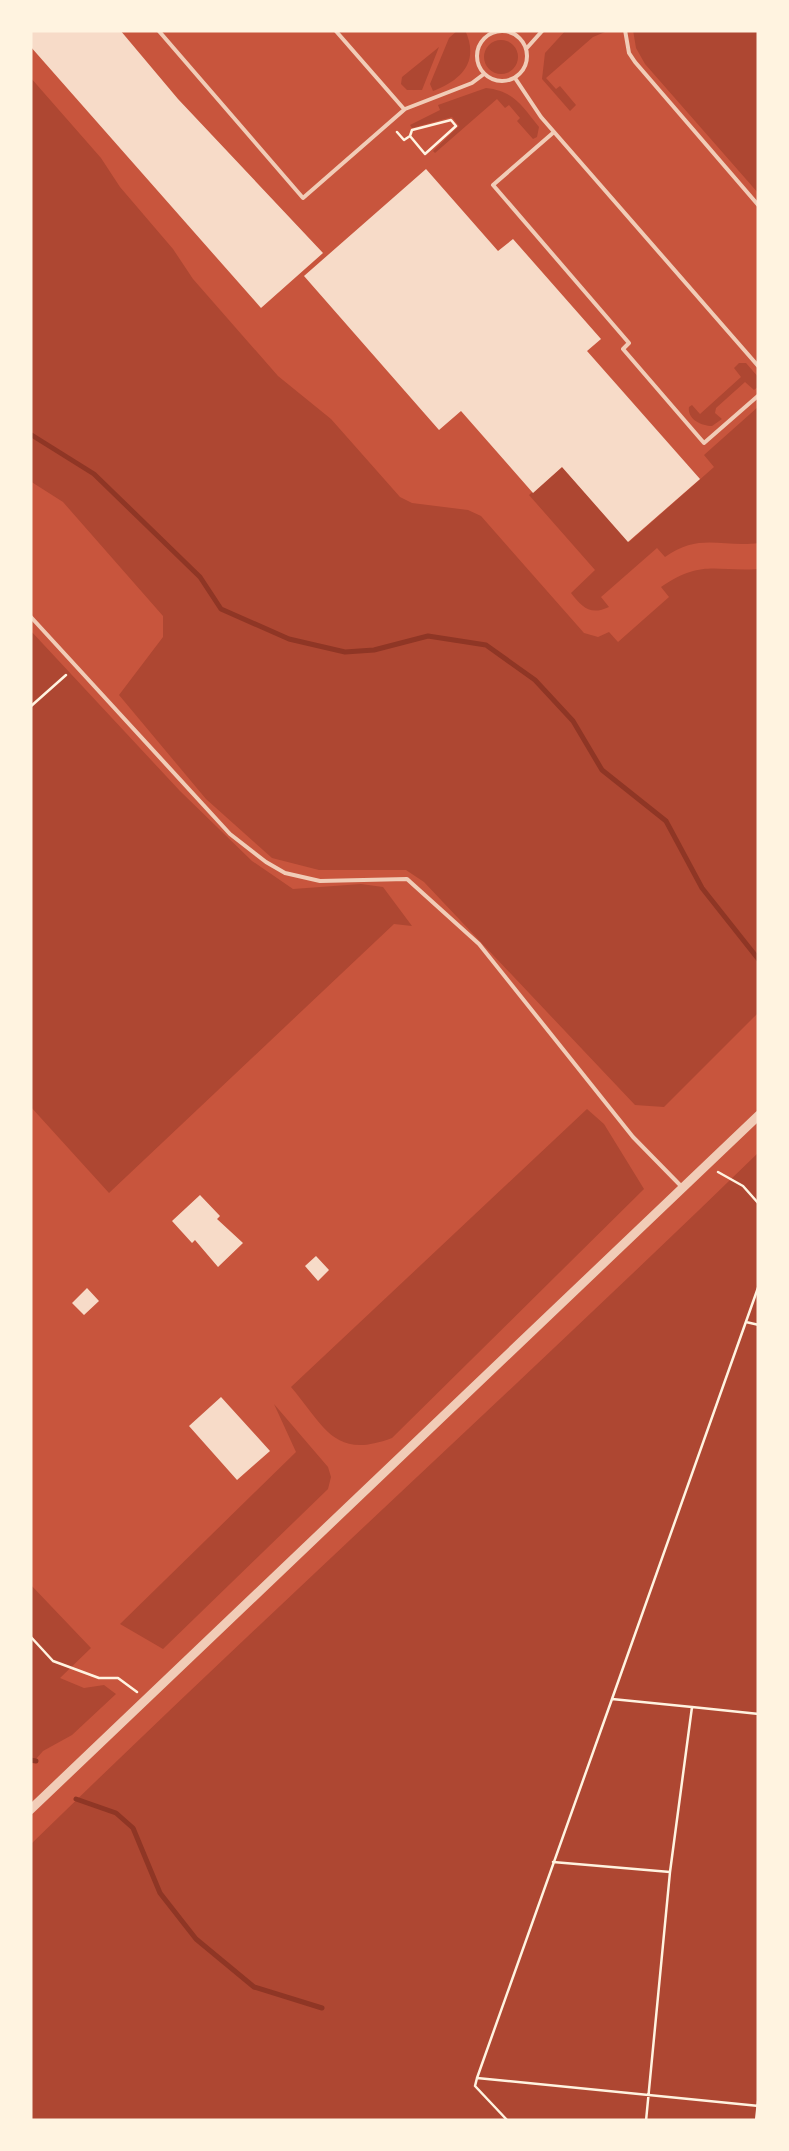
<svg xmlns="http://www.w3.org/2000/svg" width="789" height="2151" font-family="Karla,sans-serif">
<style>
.green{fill:#ae4732}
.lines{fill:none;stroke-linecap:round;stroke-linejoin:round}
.stream{stroke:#8f3625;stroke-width:5}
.building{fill:#f7dbc8}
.path{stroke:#fff3e0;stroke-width:2.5}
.service{stroke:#f1ccb7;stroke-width:4}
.tertiary{stroke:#f1ccb7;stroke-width:9}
</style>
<rect width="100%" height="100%" fill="#c8553d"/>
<path class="green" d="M 458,30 L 465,30 C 480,62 461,80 433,91 L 430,84 L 449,38 Z
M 566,30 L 610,30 L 593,37 L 546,78 L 556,89 L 560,86 L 576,105 L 570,111 L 542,79 L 545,53 Z
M 633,30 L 759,30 L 759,194 L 645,64 L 636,48 Z
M484 57a17 17 0 1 1 34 0a17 17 0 1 1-34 0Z
M 439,47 L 422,90 L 407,90 L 401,84 L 402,77 Z
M 30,77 L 101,158 L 120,187 L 173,249 L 193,279 L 278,376 L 331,419 L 400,497 L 412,503 L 468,510 L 481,516 L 584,633 L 598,637 L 609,632 L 618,642 L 669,597 L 661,587 C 702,559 715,572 759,569 L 759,1012 L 664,1107 L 635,1105 L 424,882 L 406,870 L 319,870 L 272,858 L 206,799 L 119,695 L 163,637 L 163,616 L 63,502 L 30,481 Z
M 486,88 C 514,91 522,106 539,127 L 537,137 L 533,139 L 517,121 L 520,118 L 509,105 L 505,108 L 497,99 L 435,153 L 433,151 L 459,126 L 452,117 L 412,128 L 410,125 L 440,110 L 438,105 Z
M 739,363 L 746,363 L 759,378 L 759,386 L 754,390 L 745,382 L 716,408 L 715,413 L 722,419 L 712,426 C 701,426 687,419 689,407 L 692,405 L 700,414 L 741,377 L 734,368 Z
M 759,406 L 759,543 C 722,548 700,532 665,557 L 657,548 L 601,597 L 609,607 C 590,616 582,607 571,593 L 595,570 L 529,495 L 562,467 L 629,542 L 714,467 L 704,455 Z
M 30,630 L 180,791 L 252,861 L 293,889 L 361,884 L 383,887 L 412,926 L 394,924 L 109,1193 L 30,1106 Z
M 587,1109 L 604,1124 L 644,1189 L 392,1438 C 334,1460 325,1427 291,1387 Z
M 759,1152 L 759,2121 L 30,2121 L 30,1845 C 270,1611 518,1386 759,1152 Z
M 274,1404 L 328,1467 L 331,1477 L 328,1489 L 163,1649 L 120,1624 L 296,1452 Z
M 30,1584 L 91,1648 L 60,1678 L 84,1688 L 104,1685 L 116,1694 L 72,1735 L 43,1751 L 30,1766 Z"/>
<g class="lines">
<path class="stream" d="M 30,434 L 94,474 L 200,577 L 221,609 L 289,639 L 345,652 L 374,650 L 428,636 L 486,645 L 535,680 L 573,721 L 602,770 L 666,821 L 702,888 L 759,960
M 30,1760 L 36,1761
M 76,1799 L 116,1813 L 133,1828 L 160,1893 L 196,1939 L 254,1987 L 322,2008"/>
</g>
<path class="building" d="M 30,30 L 120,30 L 178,99 L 323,253 L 261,308 L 30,46 Z
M 426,169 L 498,251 L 513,239 L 601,339 L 587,351 L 700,479 L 628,542 L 562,467 L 533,493 L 461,411 L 439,430 L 304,276 Z
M 200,1195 L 220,1216 L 217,1219 L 243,1243 L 218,1267 L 195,1240 L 192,1243 L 172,1221 Z
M 316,1256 L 329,1270 L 318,1281 L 305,1266 Z
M 87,1288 L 99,1301 L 84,1315 L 72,1303 Z
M 221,1397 L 270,1451 L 237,1480 L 189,1426 Z"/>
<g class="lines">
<path class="path" d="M 397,132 L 404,140 L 410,136 L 425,154 L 456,126 L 451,120 L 412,130 L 410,136
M 30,707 L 66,675
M 718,1172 L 743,1186 L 759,1204
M 746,1322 L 759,1325
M 30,1636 L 53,1661 L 99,1678 L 118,1678 L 137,1692
M 692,1707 L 612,1699 L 759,1285
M 553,1862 L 670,1872
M 477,2078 L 612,1699
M 508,2121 L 475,2086 L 477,2078 L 759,2106
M 646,2121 L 670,1872 L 692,1707 L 759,1714
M 756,2121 L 759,2093"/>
<path class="service" d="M 158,30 L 303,198 L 405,109 L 472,83 L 484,74
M 335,30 L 404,109
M 625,30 L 629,53 L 635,62 L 759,206
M477 56a25 25 0 1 1 50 0a25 25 0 1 1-50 0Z
M 526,49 L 543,30
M 515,78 L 541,117 L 759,367
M 554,132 L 493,185 L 629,343 L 623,349 L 704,443 L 759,395
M 30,616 L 230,834 L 266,862 L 285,873 L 320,881 L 407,879 L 479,944 L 633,1137 L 680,1185"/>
<path class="tertiary" d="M 30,1810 L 759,1115"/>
</g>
<rect width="789" height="2151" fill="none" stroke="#fff3e0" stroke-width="65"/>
</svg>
